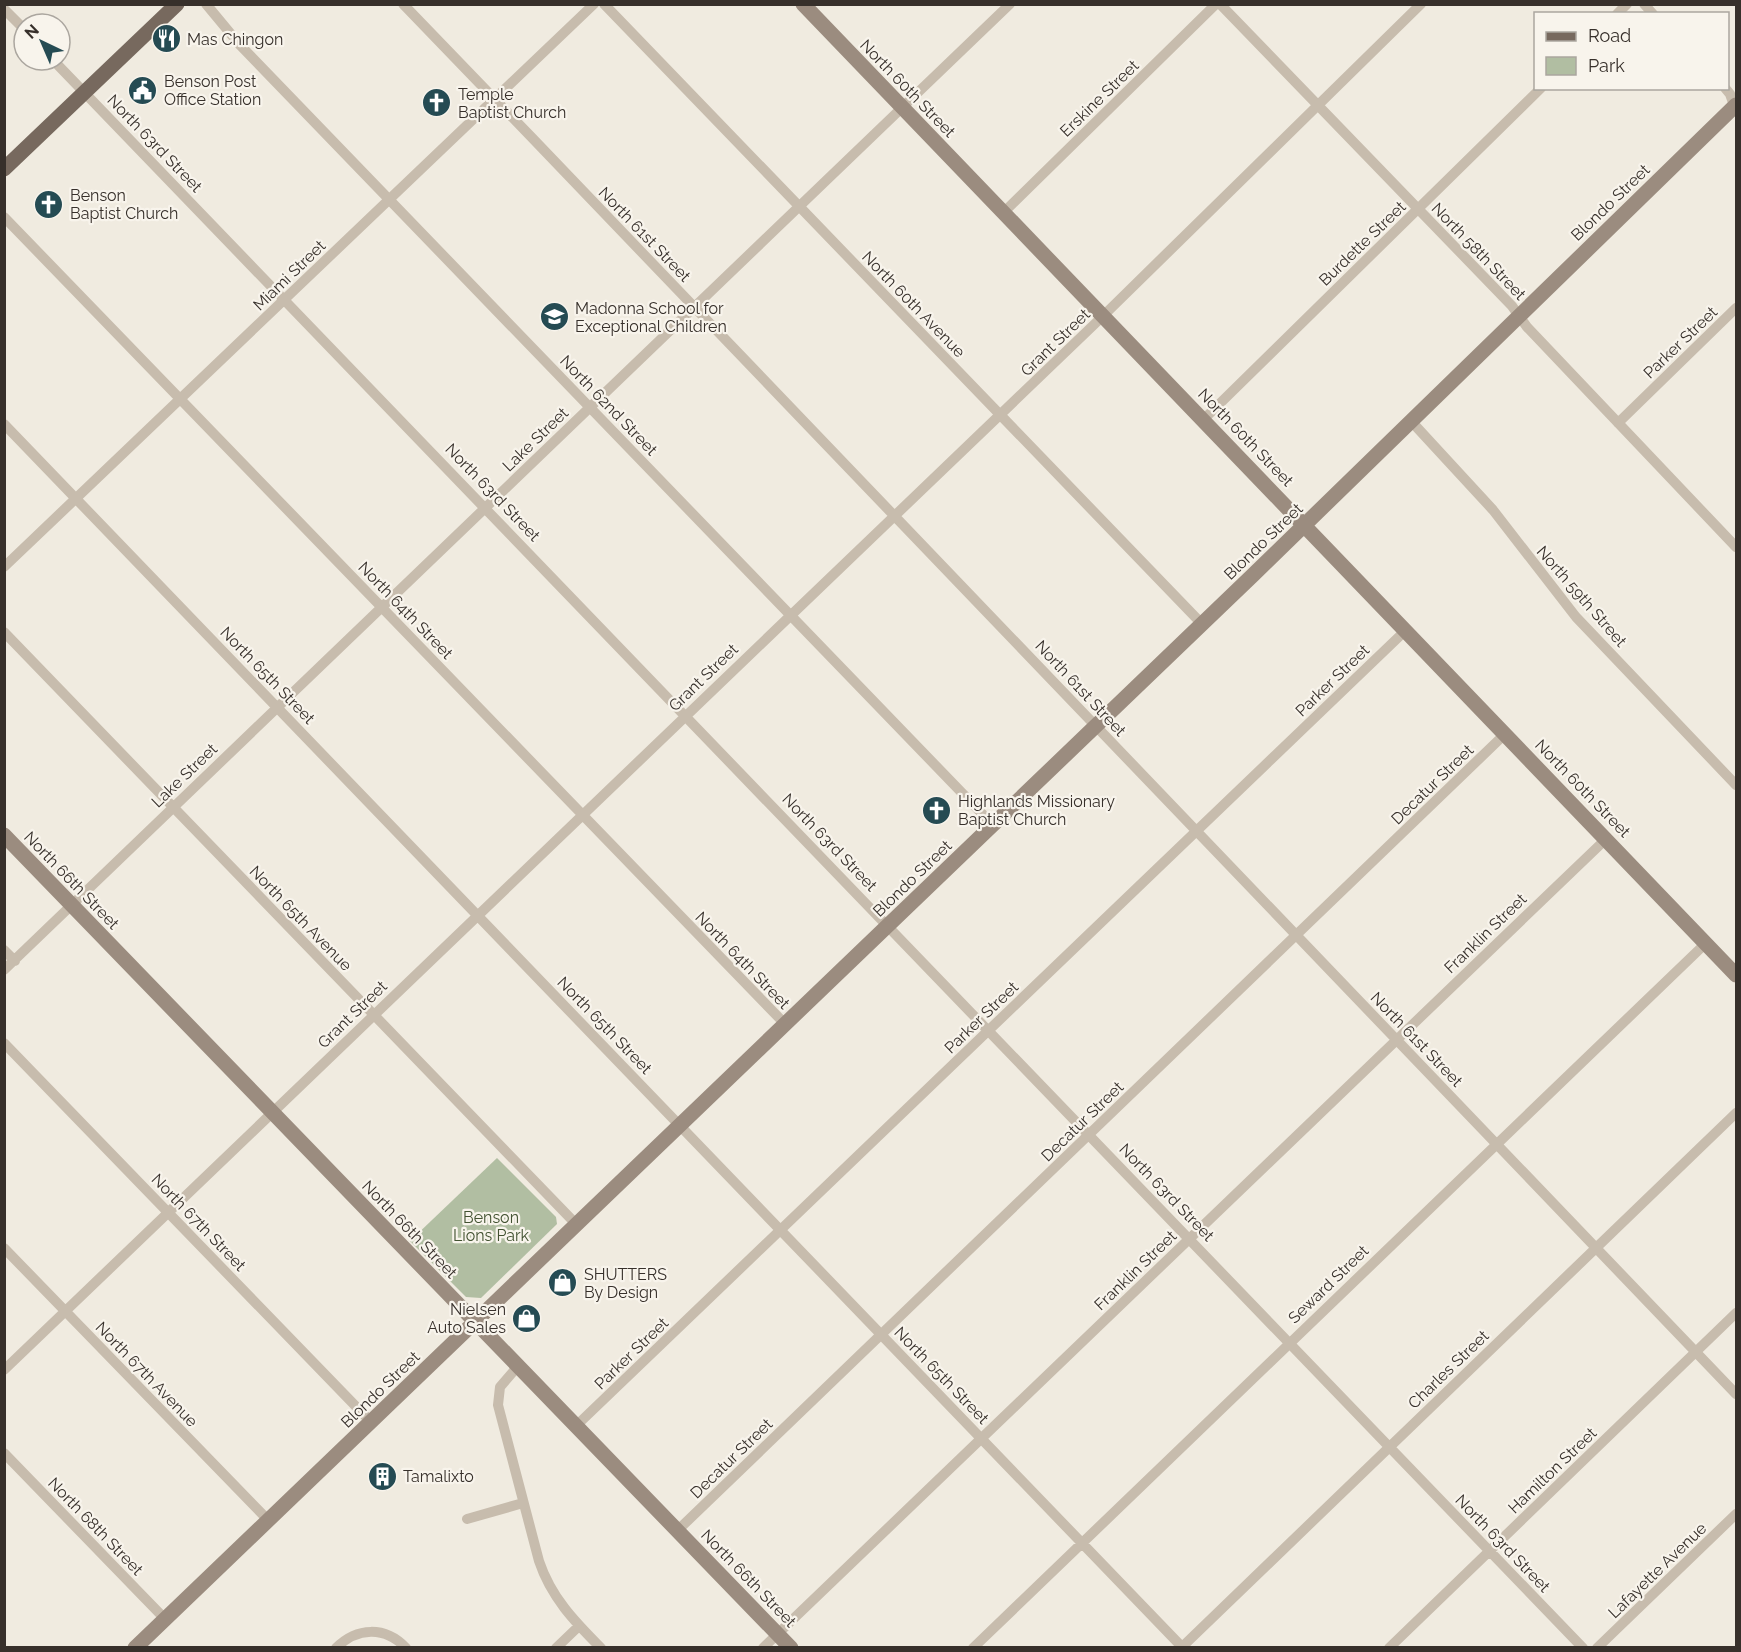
<svg xmlns="http://www.w3.org/2000/svg" width="1741" height="1652" font-family="Raleway,sans-serif">
<style>
.park{fill:#b1bea2}
.lines{fill:none;stroke-linecap:round;stroke-linejoin:round}
.street{stroke:#c7bcad;stroke-width:10}
.secondary{stroke:#9b8c7f;stroke-width:15}
.primary{stroke:#77695e;stroke-width:15}
.labels{text-anchor:middle;stroke-width:4.5;stroke-linejoin:round;paint-order:stroke}
.poi-label{font-size:16px;fill:#37302b;stroke:#f8f4ec;text-anchor:start}
.street-label{font-size:16px;fill:#37302b;stroke:#f8f4ec}
.park-label{font-size:16px;fill:#425231;stroke:#f8f4ec}
</style>
<rect width="100%" height="100%" fill="#f0ebe0"/>
<path class="park" d="M 497,1158 L 556,1217 L 557,1224 L 481,1298 L 466,1297 L 410,1241 Z"/>
<g class="lines">
<path class="street" d="M 206,4 L 240,45 L 993,825
M 403,4 C 849,466 1292,931 1736,1394
M 604,4 L 1202,624
M 1220,4 L 1512,306 L 1527,327 L 1736,547
M 1644,4 L 1653,14
M 4,9 L 24,29
M 1617,14 L 1627,4
M 53,60 L 1583,1648
M 1725,88 L 1730,94 L 1736,111
M 1003,213 L 1216,4
M 4,217 L 785,1024
M 1203,420 L 1541,88
M 1411,421 L 1493,510 L 1576,617 L 1736,785
M 1618,423 L 1736,308
M 4,424 L 1183,1648
M 4,567 L 594,4
M 4,632 L 576,1224
M 4,950 L 15,961
M 4,970 L 1010,4
M 4,1043 L 371,1422
M 4,1248 L 268,1520
M 518,1366 L 500,1387 L 498,1405 L 539,1561 C 551,1597 574,1621 601,1648
M 4,1370 L 1103,316 L 1421,4
M 577,1425 L 1406,630
M 4,1453 L 165,1619
M 467,1519 L 523,1503
M 678,1530 L 1506,733
M 336,1648 C 357,1627 385,1626 406,1648
M 556,1648 L 579,1626
M 763,1648 L 1606,839
M 973,1648 L 1706,943
M 1181,1648 L 1736,1113
M 1389,1648 L 1736,1313
M 1597,1648 L 1736,1514"/>
<path class="secondary" d="M 803,4 L 1736,975
M 4,835 L 791,1648
M 135,1648 L 1253,575 L 1736,105"/>
<path class="primary" d="M 4,169 L 177,4"/>
</g>
<defs>
<symbol id="restaurant-disc" viewBox="-11 -11 22 22"><circle r="9.5" fill="#254b53" stroke="#f8f4ec"/><path d="M-5-6h1v4h1v-4h1v4h1v-4h1v5L-1.5 .5V6h-2V.5L-5-1ZM5-6V6H3V1.5H1.5Q1.5-4 5-6Z" fill="#fff"/></symbol>
<symbol id="civic-disc" viewBox="-11 -11 22 22"><circle r="9.5" fill="#254b53" stroke="#f8f4ec"/><path d="M-.6-6.5H3V-4.5H.6V-3L4-1V1h2V6H-6V1h2V-1L-.6-3ZM-1.2 2.5V6h2.4V2.5Z" fill="#fff"/></symbol>
<symbol id="church-disc" viewBox="-11 -11 22 22"><circle r="9.5" fill="#254b53" stroke="#f8f4ec"/><path d="M-1.2-6h2.4v3.5h3.3v2.4h-3.3V6h-2.4V-.1h-3.3v-2.4h3.3Z" fill="#fff"/></symbol>
<symbol id="school-disc" viewBox="-11 -11 22 22"><circle r="9.5" fill="#254b53" stroke="#f8f4ec"/><path d="M0-5L7-2L0 1L-7-2ZM-4 1L0 2.5L4 1V4Q0 6-4 4Z" fill="#fff"/></symbol>
<symbol id="shop-disc" viewBox="-11 -11 22 22"><circle r="9.5" fill="#254b53" stroke="#f8f4ec"/><path d="M-5-2.5h2.3a2.7 3.5 0 0 1 5.4 0H5L5.5 6h-11ZM-1.5-2.5h3a1.5 2.3 0 0 0-3 0Z" fill="#fff"/></symbol>
<symbol id="building-disc" viewBox="-11 -11 22 22"><circle r="9.5" fill="#254b53" stroke="#f8f4ec"/><path d="M-4-6H4V6H1V3H-1V6H-4ZM-2.5-4.3h1.7v1.8h-1.7ZM.8-4.3h1.7v1.8H.8ZM-2.5-1h1.7V.8h-1.7ZM.8-1h1.7V.8H.8Z" fill="#fff"/></symbol>
</defs>
<g fill-rule="evenodd">
<use href="#restaurant-disc" x="150" y="22" width="33" height="33"/>
<use href="#civic-disc" x="126" y="74" width="33" height="33"/>
<use href="#church-disc" x="420" y="86" width="33" height="33"/>
<use href="#church-disc" x="32" y="188" width="33" height="33"/>
<use href="#school-disc" x="538" y="300" width="33" height="33"/>
<use href="#church-disc" x="920" y="794" width="33" height="33"/>
<use href="#shop-disc" x="546" y="1266" width="33" height="33"/>
<use href="#shop-disc" x="510" y="1302" width="33" height="33"/>
<use href="#building-disc" x="366" y="1460" width="33" height="33"/>
</g>
<g class="labels">
<g class="poi-label">
<text x="187" y="45">Mas Chingon</text>
<text x="164" y="87">Benson Post<tspan x="164" dy="18">Office Station</tspan></text>
<text x="458" y="100">Temple<tspan x="458" dy="18">Baptist Church</tspan></text>
<text x="70" y="201">Benson<tspan x="70" dy="18">Baptist Church</tspan></text>
<text x="575" y="314">Madonna School for<tspan x="575" dy="18">Exceptional Children</tspan></text>
<text x="958" y="807">Highlands Missionary<tspan x="958" dy="18">Baptist Church</tspan></text>
<text x="584" y="1280">SHUTTERS<tspan x="584" dy="18">By Design</tspan></text>
<text x="506" y="1315" text-anchor="end">Nielsen<tspan x="506" dy="18">Auto Sales</tspan></text>
<text x="403" y="1482">Tamalixto</text>
</g>
<g class="street-label">
<text transform="translate(908 88) rotate(46)" y="6">North 60th Street</text>
<text transform="translate(1099 98) rotate(-44)" y="6">Erskine Street</text>
<text transform="translate(155 143) rotate(46)" y="6">North 63rd Street</text>
<text transform="translate(1610 202) rotate(-44)" y="6">Blondo Street</text>
<text transform="translate(645 234) rotate(46)" y="6">North 61st Street</text>
<text transform="translate(1362 243) rotate(-44)" y="6">Burdette Street</text>
<text transform="translate(1479 251) rotate(46)" y="6">North 58th Street</text>
<text transform="translate(289 275) rotate(-44)" y="6">Miami Street</text>
<text transform="translate(914 304) rotate(46)" y="6">North 60th Avenue</text>
<text transform="translate(1055 342) rotate(-44)" y="6">Grant Street</text>
<text transform="translate(1680 342) rotate(-44)" y="6">Parker Street</text>
<text transform="translate(609 405) rotate(46)" y="6">North 62nd Street</text>
<text transform="translate(1246 437) rotate(46)" y="6">North 60th Street</text>
<text transform="translate(535 439) rotate(-44)" y="6">Lake Street</text>
<text transform="translate(493 492) rotate(46)" y="6">North 63rd Street</text>
<text transform="translate(1263 541) rotate(-44)" y="6">Blondo Street</text>
<text transform="translate(1582 596) rotate(49)" y="6">North 59th Street</text>
<text transform="translate(406 610) rotate(46)" y="6">North 64th Street</text>
<text transform="translate(268 675) rotate(46)" y="6">North 65th Street</text>
<text transform="translate(703 677) rotate(-44)" y="6">Grant Street</text>
<text transform="translate(1332 680) rotate(-44)" y="6">Parker Street</text>
<text transform="translate(1081 688) rotate(47)" y="6">North 61st Street</text>
<text transform="translate(184 775) rotate(-44)" y="6">Lake Street</text>
<text transform="translate(1432 784) rotate(-44)" y="6">Decatur Street</text>
<text transform="translate(1583 788) rotate(46)" y="6">North 60th Street</text>
<text transform="translate(830 842) rotate(46)" y="6">North 63rd Street</text>
<text transform="translate(912 878) rotate(-44)" y="6">Blondo Street</text>
<text transform="translate(72 880) rotate(46)" y="6">North 66th Street</text>
<text transform="translate(301 918) rotate(46)" y="6">North 65th Avenue</text>
<text transform="translate(1485 933) rotate(-44)" y="6">Franklin Street</text>
<text transform="translate(743 960) rotate(46)" y="6">North 64th Street</text>
<text transform="translate(352 1014) rotate(-44)" y="6">Grant Street</text>
<text transform="translate(981 1017) rotate(-44)" y="6">Parker Street</text>
<text transform="translate(605 1025) rotate(46)" y="6">North 65th Street</text>
<text transform="translate(1417 1039) rotate(46)" y="6">North 61st Street</text>
<text transform="translate(1082 1121) rotate(-44)" y="6">Decatur Street</text>
<text transform="translate(1167 1192) rotate(46)" y="6">North 63rd Street</text>
<text transform="translate(199 1222) rotate(46)" y="6">North 67th Street</text>
<text transform="translate(410 1229) rotate(46)" y="6">North 66th Street</text>
<text transform="translate(1135 1270) rotate(-44)" y="6">Franklin Street</text>
<text transform="translate(1328 1284) rotate(-44)" y="6">Seward Street</text>
<text transform="translate(631 1353) rotate(-44)" y="6">Parker Street</text>
<text transform="translate(1448 1369) rotate(-44)" y="6">Charles Street</text>
<text transform="translate(147 1374) rotate(46)" y="6">North 67th Avenue</text>
<text transform="translate(942 1375) rotate(46)" y="6">North 65th Street</text>
<text transform="translate(380 1389) rotate(-44)" y="6">Blondo Street</text>
<text transform="translate(731 1458) rotate(-44)" y="6">Decatur Street</text>
<text transform="translate(1552 1470) rotate(-44)" y="6">Hamilton Street</text>
<text transform="translate(96 1526) rotate(46)" y="6">North 68th Street</text>
<text transform="translate(1503 1543) rotate(46)" y="6">North 63rd Street</text>
<text transform="translate(1657 1570) rotate(-44)" y="6">Lafayette Avenue</text>
<text transform="translate(749 1578) rotate(46)" y="6">North 66th Street</text>
</g>
<g class="park-label">
<text x="491" y="1223">Benson<tspan x="491" dy="18">Lions Park</tspan></text>
</g>
</g>
<rect width="1741" height="1652" fill="none" stroke="#37302b" stroke-width="12"/>
<rect x="1534" y="12" width="195" height="78" fill="#f8f4ec" stroke="#aba69f" stroke-width="1.5"/>
<rect x="1546" y="32" width="30" height="9" fill="#77695e" stroke="#aba69f" stroke-width="1.5"/>
<text x="1588" y="42" font-size="18" fill="#37302b">Road</text>
<rect x="1546" y="57" width="30" height="18" fill="#b1bea2" stroke="#aba69f" stroke-width="1.5"/>
<text x="1588" y="72" font-size="18" fill="#37302b">Park</text>
<g transform="translate(42 42) rotate(316)"><circle r="28" fill="#f8f4ec" stroke="#aba69f" stroke-width="1.5"/>
<path d="M0-4.5L10 22L0 15L-10 22Z" fill="#254b53"/>
<text y="-9" font-size="16" font-weight="bold" text-anchor="middle" fill="#37302b">N</text>
</g>
</svg>
